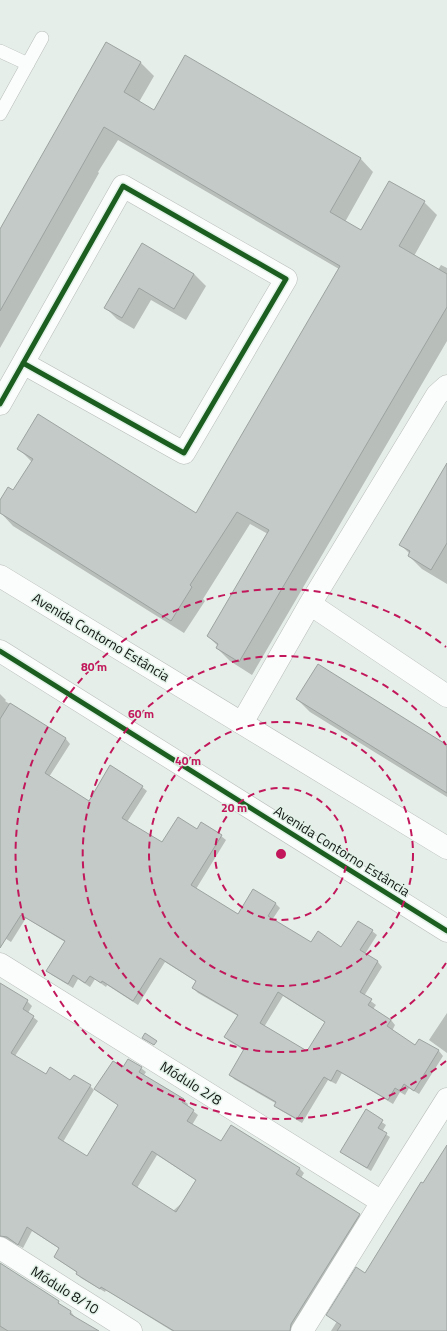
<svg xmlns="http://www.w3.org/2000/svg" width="447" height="1331" font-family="'Titillium Web',sans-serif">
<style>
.shadow{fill:#0003;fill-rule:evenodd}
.building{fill:#c3cac7;stroke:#9ca3a0;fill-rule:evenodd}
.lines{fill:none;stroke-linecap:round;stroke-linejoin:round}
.lane-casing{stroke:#b7bdb9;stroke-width:14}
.street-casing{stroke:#b7bdb9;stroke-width:23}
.secondary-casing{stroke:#b7bdb9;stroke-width:23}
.lane{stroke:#fbfcfc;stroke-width:13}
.street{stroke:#fbfcfc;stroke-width:22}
.secondary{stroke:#fbfcfc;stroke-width:22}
.cycleway-casing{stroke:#e2f2e8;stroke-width:8}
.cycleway{stroke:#1b5e20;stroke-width:5}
.ring{fill:none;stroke:#c2185b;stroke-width:2;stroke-dasharray:7 5}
.labels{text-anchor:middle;stroke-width:3;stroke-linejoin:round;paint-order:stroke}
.street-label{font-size:14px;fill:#121714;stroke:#e2f2e8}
.centre{fill:#c2185b;stroke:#e2f2e8;stroke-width:2}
.ring-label{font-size:12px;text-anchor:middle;font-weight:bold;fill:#c2185b;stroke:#e2f2e8;stroke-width:3;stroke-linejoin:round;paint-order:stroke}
</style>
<rect width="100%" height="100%" fill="#e6eee9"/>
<path class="shadow" d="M 106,43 L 141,63 L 154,76 L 139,102 L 154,111 L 360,158 L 373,172 L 345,222 L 361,231 L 424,202 L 437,215 L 414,256 L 438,270 L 441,265 L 447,268 L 447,341 L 252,675 L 230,661 L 217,648 L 218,646 L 208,636 L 268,534 L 250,524 L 203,599 L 205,601 L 184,633 L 13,526 L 0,512 L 0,502 L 13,491 L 32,462 L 18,448 L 196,514 L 339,269 L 118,140 L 98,172 L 99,173 L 0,348 L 0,231 Z
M 143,244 L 194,274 L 206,286 L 186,320 L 151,300 L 134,329 L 117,319 L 105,307 Z
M 447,464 L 447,584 L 422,569 L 409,556 L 410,554 L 400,544 Z
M 0,694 L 6,700 L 5,701 L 66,739 L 70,744 L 49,777 L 89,802 L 142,787 L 147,791 L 127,822 L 162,844 L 197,831 L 221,836 L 226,840 L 196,889 L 238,915 L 275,903 L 280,908 L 272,920 L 311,944 L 342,948 L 372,931 L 377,935 L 365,954 L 378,962 L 382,967 L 364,996 L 376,1005 L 373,1009 L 391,1020 L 395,1025 L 392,1031 L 416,1046 L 420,1041 L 439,1051 L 443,1056 L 419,1094 L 409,1088 L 405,1095 L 400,1092 L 393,1104 L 342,1073 L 336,1084 L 328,1080 L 302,1123 L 280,1110 L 276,1106 L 277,1104 L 234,1079 L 230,1074 L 244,1050 L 230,1042 L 225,1037 L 238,1016 L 198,993 L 193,988 L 197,982 L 165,962 L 138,1005 L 107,985 L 106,987 L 95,979 L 90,987 L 78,979 L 73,988 L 52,975 L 47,970 L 65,942 L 26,918 L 11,942 L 0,935 ZM 283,996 L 326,1023 L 307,1053 L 264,1027 Z
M 297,699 L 447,747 L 447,797 L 310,712 Z
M 5,988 L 27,1001 L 32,1006 L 28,1013 L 38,1021 L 15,1056 L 46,1075 L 90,1086 L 94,1090 L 63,1142 L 87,1157 L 119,1105 L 100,1093 L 96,1089 L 123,1069 L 141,1068 L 146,1072 L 144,1075 L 183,1100 L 188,1104 L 187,1106 L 198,1115 L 192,1125 L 221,1143 L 232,1126 L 300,1169 L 304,1173 L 301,1178 L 359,1215 L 364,1219 L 295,1331 L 172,1331 L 106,1290 L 105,1292 L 81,1278 L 77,1274 L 78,1273 L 60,1261 L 55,1256 L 60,1249 L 32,1231 L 23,1248 L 12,1242 L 5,1240 L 0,1241 L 0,996 ZM 157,1155 L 197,1181 L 185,1200 L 173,1211 L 137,1188 Z
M 447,1013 L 447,1053 L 429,1040 Z
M 366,1111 L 386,1125 L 382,1132 L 390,1137 L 371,1171 L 345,1155 L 341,1151 Z
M 447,1146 L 447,1331 L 331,1331 L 379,1254 Z
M 0,1264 L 58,1302 L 62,1307 L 71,1312 L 75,1317 L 74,1318 L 97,1331 L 0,1331 Z"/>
<path class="building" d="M 106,42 L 141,62 L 124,92 L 154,110 L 185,55 L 361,158 L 330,212 L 361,230 L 389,181 L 425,201 L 399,246 L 447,274 L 447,307 L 239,662 L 216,648 L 218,644 L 207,636 L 269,530 L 237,512 L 190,585 L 192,587 L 171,621 L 0,513 L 0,500 L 8,487 L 13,490 L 33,459 L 17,449 L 38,414 L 196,513 L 340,266 L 104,127 L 0,311 L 0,229 Z
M 142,243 L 194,274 L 174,309 L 139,288 L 122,318 L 104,308 Z
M 447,463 L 447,543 L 431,570 L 408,556 L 410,551 L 399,545 Z
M 318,664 L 447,745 L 447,793 L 296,699 Z
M 10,703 L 66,738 L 45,773 L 89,801 L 110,765 L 143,786 L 122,818 L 162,842 L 178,817 L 197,829 L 201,822 L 222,835 L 191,885 L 238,914 L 253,889 L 276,903 L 268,916 L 311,942 L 318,931 L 341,947 L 358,921 L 373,930 L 360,950 L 378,961 L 360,992 L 372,999 L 368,1005 L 391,1020 L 387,1026 L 415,1045 L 419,1039 L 439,1050 L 414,1091 L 404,1084 L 400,1091 L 395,1088 L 388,1100 L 337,1070 L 331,1081 L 324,1077 L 297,1119 L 274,1106 L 276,1102 L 229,1075 L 244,1049 L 224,1037 L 238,1015 L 192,988 L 196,981 L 160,958 L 133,1001 L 102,981 L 101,983 L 90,976 L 85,983 L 73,975 L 68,984 L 46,971 L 65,941 L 21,915 L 0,948 L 0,719 ZM 278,992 L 325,1022 L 307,1051 L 260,1023 Z
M 0,983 L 28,1000 L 23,1009 L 34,1016 L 11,1053 L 46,1074 L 50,1067 L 70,1080 L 74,1075 L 91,1085 L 58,1138 L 87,1156 L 118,1105 L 94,1089 L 113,1061 L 123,1067 L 128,1059 L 142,1067 L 139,1072 L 184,1099 L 182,1102 L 194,1110 L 187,1121 L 221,1141 L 231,1125 L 300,1168 L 296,1174 L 360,1214 L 291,1324 L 290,1331 L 174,1331 L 101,1287 L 100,1289 L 76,1274 L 77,1272 L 54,1257 L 59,1248 L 27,1227 L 18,1245 L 7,1237 L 0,1236 ZM 152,1151 L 196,1180 L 176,1212 L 132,1184 Z
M 145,1033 L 157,1041 L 154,1045 L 142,1038 Z
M 366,1109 L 383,1120 L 378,1128 L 387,1133 L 367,1168 L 340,1152 Z
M 447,1145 L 447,1331 L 337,1331 L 341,1325 L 326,1315 L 356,1267 L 365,1273 L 421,1182 L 423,1183 Z
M 0,1263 L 59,1301 L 58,1303 L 71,1311 L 70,1314 L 99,1331 L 8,1331 L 0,1326 Z"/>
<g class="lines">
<defs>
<path id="lane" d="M 0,51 L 28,64
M 0,114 L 42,38"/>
<path id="street" d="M 0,404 L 123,186 L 286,279 L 184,453 L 23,363
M 310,604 L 447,696
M 242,723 L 310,604 L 437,395 L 447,386
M 0,964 L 382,1202
M 0,1248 L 131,1331
M 302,1331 L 382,1202 L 447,1099"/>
<path id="secondary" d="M 0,576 L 447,848
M 0,651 L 447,931"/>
</defs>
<use href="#lane" class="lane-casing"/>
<use href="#street" class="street-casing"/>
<use href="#secondary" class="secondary-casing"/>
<use href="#lane" class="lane"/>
<use href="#street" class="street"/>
<use href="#secondary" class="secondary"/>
<defs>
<path id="cycleway" d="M 0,404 L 123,186 L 286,279 L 184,453 L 23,363
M 0,651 L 447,931"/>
</defs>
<use href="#cycleway" class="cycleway-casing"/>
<use href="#cycleway" class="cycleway"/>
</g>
<g class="ring">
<circle cx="281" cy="854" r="66"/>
<circle cx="281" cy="854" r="132"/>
<path d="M446 963A198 198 0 1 1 446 745"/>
<path d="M446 1061A265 265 0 1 1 446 647"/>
</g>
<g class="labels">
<g class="street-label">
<text transform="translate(101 637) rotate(31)" y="5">Avenida Contorno Estância</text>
<text transform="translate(342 851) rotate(32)" y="5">Avenida Contorno Estância</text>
<text transform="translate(191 1083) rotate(32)" y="5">Módulo 2/8</text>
<text transform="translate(65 1290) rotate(32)" y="5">Módulo 8/10</text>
</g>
</g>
<circle cx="281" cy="854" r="6" class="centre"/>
<g class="ring-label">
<text x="94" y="671">80 m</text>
<text x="141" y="718">60 m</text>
<text x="188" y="765">40 m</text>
<text x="234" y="812">20 m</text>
</g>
</svg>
